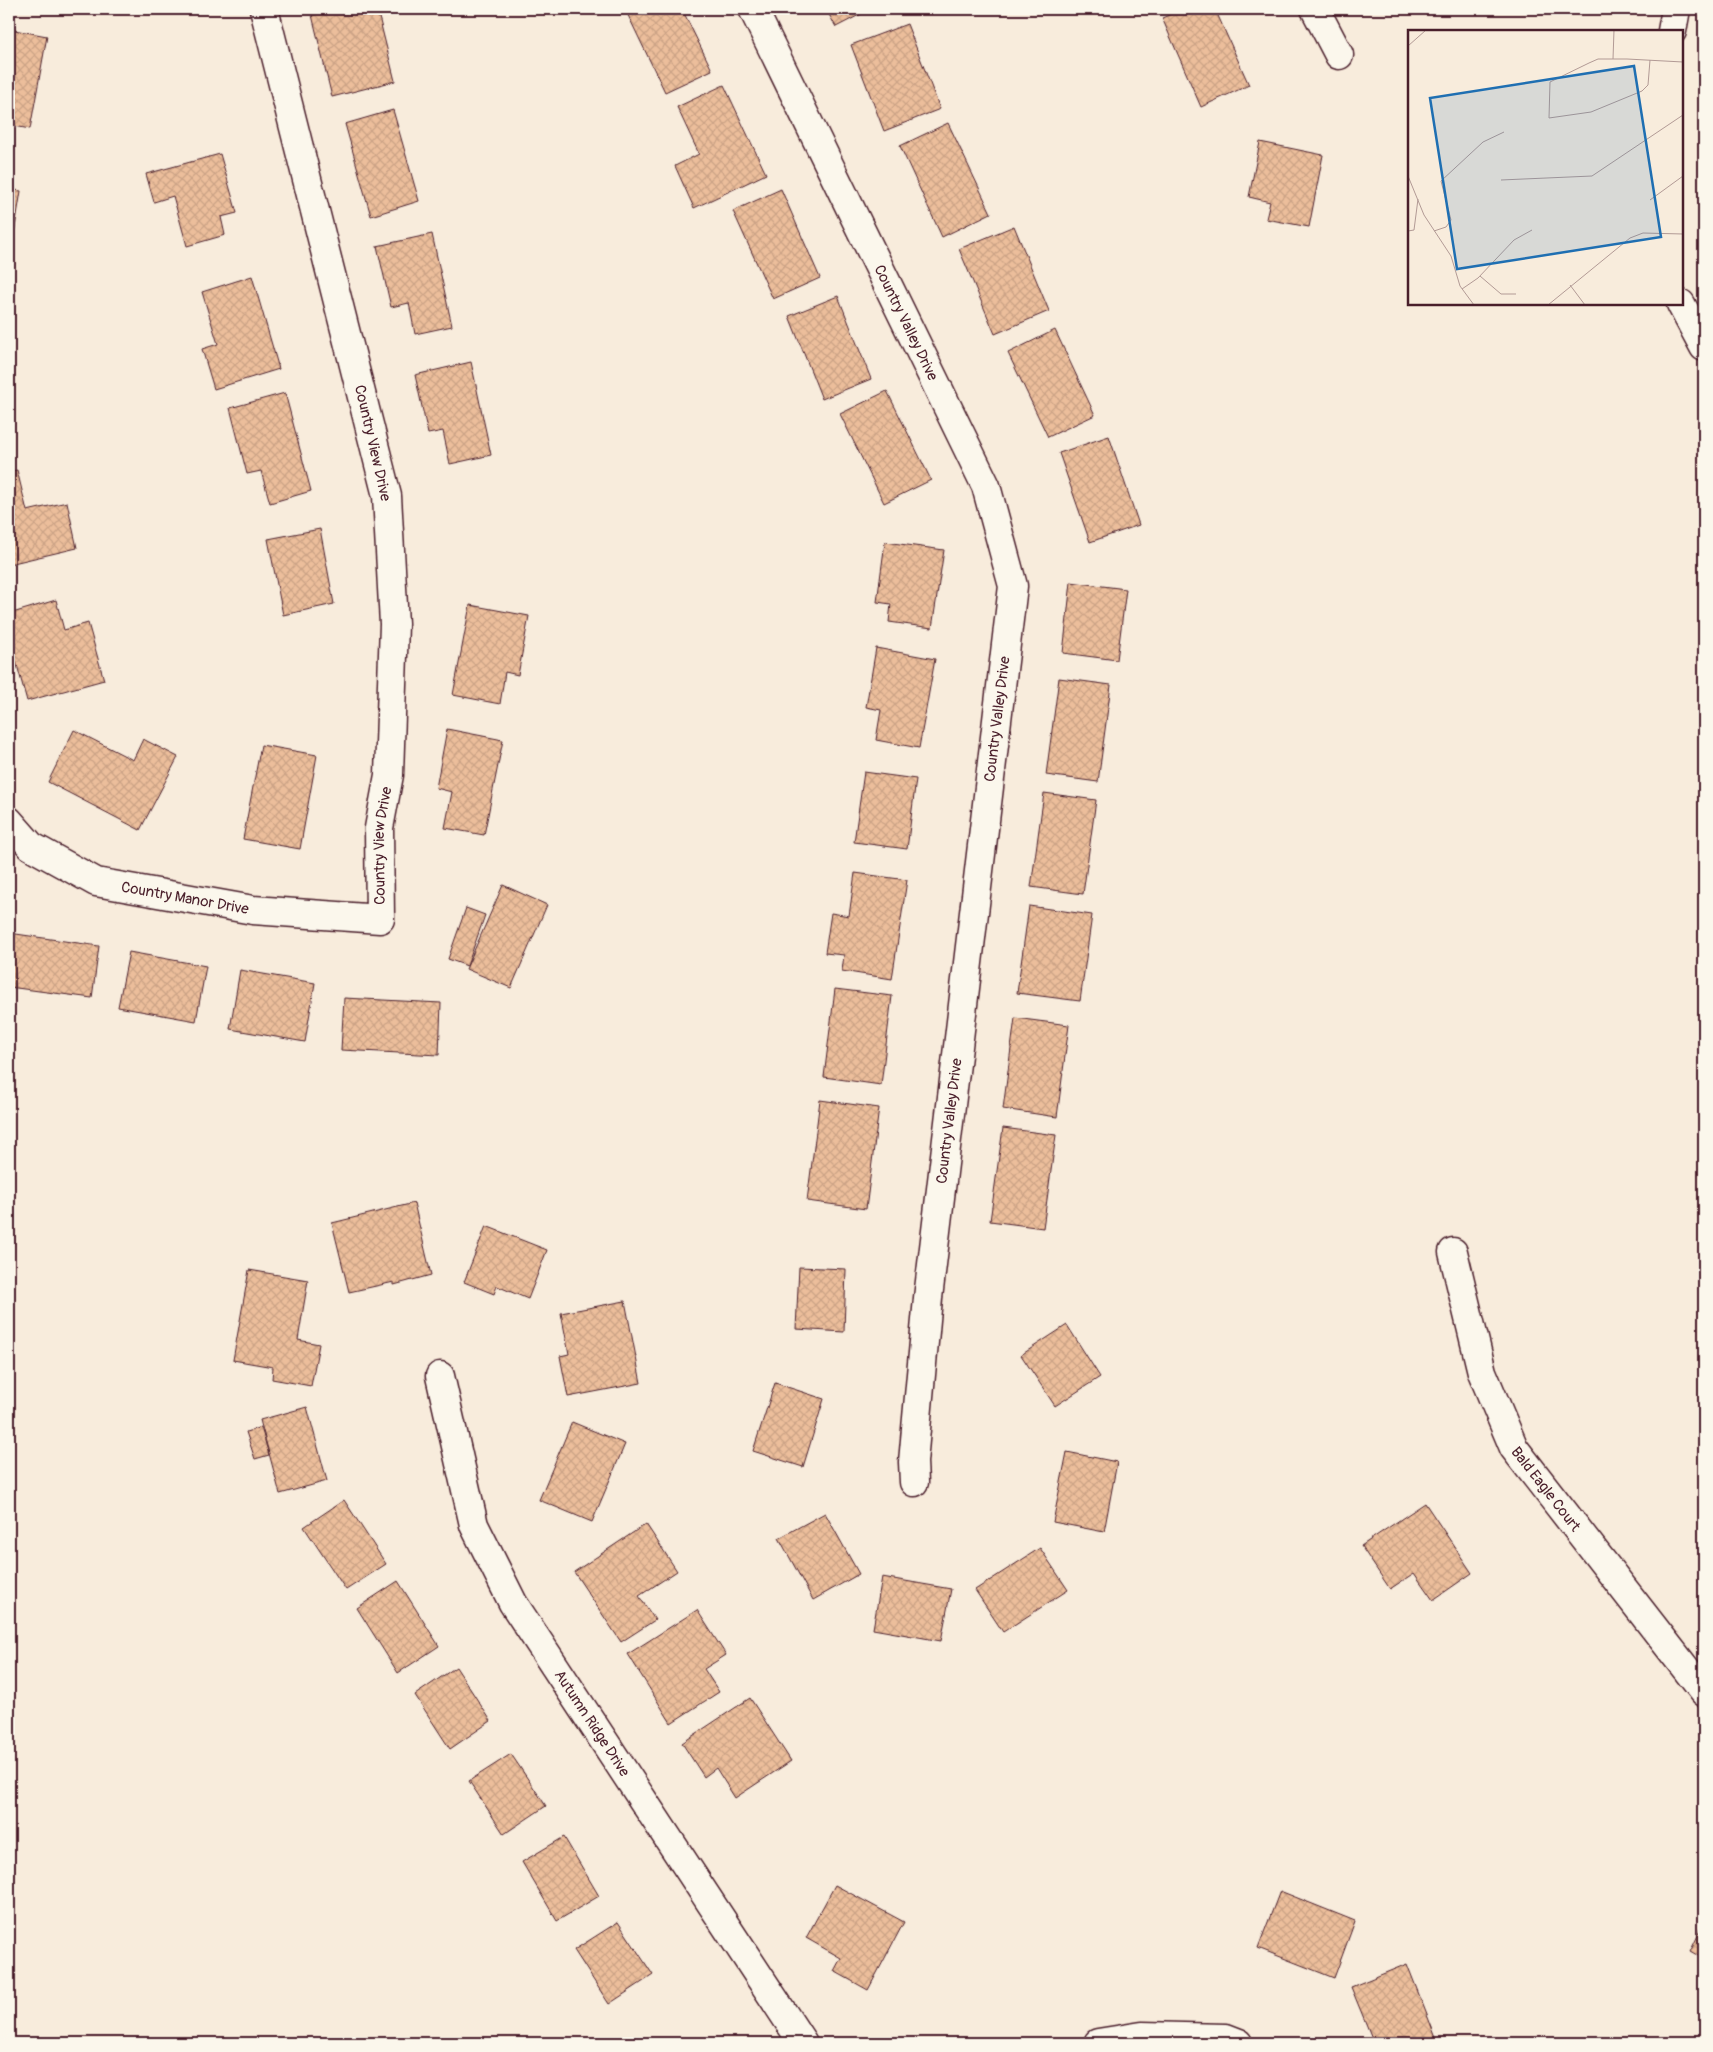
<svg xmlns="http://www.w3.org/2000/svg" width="1713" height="2052" font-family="Pangolin,sans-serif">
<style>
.building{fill:url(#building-cross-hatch);stroke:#4a1f2b}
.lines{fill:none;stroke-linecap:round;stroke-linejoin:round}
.minor-casing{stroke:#4a1f2b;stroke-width:31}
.minor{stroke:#fbf7ec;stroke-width:28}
.labels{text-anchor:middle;stroke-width:4;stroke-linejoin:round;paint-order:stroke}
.street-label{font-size:15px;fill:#4a1f2b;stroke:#fbf7ec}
.inset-road{fill:none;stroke:#b29a95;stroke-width:1}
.view{fill:#1f6fb2;fill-opacity:0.15;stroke:#1f6fb2;stroke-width:2.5}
.inset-edge{fill:none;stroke:#4a1f2b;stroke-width:2.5}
</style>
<defs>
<pattern id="building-cross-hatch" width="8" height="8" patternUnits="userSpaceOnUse" patternTransform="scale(1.25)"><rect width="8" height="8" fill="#ecbe9b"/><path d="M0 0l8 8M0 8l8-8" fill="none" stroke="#cca386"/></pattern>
</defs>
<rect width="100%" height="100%" fill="#f8ecdc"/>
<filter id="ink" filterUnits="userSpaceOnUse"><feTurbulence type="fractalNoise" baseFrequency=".02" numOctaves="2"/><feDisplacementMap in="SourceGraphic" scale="10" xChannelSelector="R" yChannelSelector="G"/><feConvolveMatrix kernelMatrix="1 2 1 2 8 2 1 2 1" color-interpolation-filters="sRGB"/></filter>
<g filter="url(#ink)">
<path class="building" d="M 337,9 L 377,9 L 395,81 L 332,97 L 312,15 Z
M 625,9 L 682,9 L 712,70 L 665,92 Z
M 826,9 L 871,9 L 836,27 Z
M 1183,9 L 1215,9 L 1249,85 L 1201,107 L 1162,18 Z
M 907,24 L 940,109 L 884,131 L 851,45 Z
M 9,29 L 47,36 L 30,129 L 9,125 Z
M 724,85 L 766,174 L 694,208 L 675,166 L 699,154 L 677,107 Z
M 393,110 L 419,201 L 371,216 L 345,124 Z
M 948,123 L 991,213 L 942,237 L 900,146 Z
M 1260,142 L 1323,155 L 1309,227 L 1266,219 L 1270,202 L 1249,197 Z
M 220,154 L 237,213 L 221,217 L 225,235 L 187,246 L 173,196 L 154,202 L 146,174 Z
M 9,189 L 21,191 L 9,264 Z
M 781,189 L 820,278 L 773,299 L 733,211 Z
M 1014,226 L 1049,311 L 995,334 L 959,249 Z
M 432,234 L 452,326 L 415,334 L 409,303 L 391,307 L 377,246 Z
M 252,276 L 279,369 L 214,389 L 202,349 L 218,344 L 202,292 Z
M 838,296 L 871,379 L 822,399 L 789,316 Z
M 1055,330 L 1095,415 L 1048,437 L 1008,353 Z
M 471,362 L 491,455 L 450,464 L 443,431 L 428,434 L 415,375 Z
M 887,391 L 931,480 L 884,503 L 840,414 Z
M 285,393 L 311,491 L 270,503 L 261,471 L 247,474 L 230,408 Z
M 1109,436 L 1139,525 L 1090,542 L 1059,453 Z
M 17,470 L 27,511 L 67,502 L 77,548 L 9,564 L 9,472 Z
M 320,529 L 334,604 L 283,615 L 268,539 Z
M 885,542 L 944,550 L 932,628 L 889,622 L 891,604 L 877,602 Z
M 1071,582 L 1126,589 L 1117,660 L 1063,653 Z
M 56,600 L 64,630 L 88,623 L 104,680 L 27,701 L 9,636 L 9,614 Z
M 470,605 L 529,616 L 518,675 L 505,672 L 500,704 L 453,695 Z
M 876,648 L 935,659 L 919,748 L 876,740 L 881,710 L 866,707 Z
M 1059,678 L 1111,685 L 1098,782 L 1046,775 Z
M 447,729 L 503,740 L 484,835 L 445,828 L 452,792 L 436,788 Z
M 74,730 L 133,760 L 143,739 L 178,757 L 140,830 L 48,782 Z
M 261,745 L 317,755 L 300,849 L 243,839 Z
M 864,772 L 916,779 L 907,849 L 854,842 Z
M 1044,793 L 1096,800 L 1083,894 L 1031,887 Z
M 855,873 L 907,880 L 892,979 L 842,971 L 844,955 L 825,953 L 831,913 L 849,916 Z
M 503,885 L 547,905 L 511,988 L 466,969 Z
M 1029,906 L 1092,915 L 1080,1001 L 1017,993 Z
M 466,908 L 485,915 L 467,966 L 448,959 Z
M 9,933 L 99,946 L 92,998 L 9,987 Z
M 129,952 L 206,966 L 196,1021 L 118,1007 Z
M 240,970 L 315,983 L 305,1042 L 230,1029 Z
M 835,989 L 892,996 L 881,1085 L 824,1077 Z
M 344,998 L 441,1003 L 439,1055 L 341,1050 Z
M 1015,1018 L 1069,1025 L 1057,1117 L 1003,1109 Z
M 820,1100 L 879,1108 L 866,1209 L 807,1201 Z
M 1003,1128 L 1056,1135 L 1043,1228 L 990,1221 Z
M 414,1203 L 431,1275 L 394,1285 L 394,1282 L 349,1292 L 332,1223 Z
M 486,1226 L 547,1250 L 528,1299 L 497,1286 L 494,1294 L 464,1282 Z
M 799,1267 L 846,1269 L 844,1332 L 796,1329 Z
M 249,1270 L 308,1280 L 298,1340 L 319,1344 L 311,1386 L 272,1379 L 273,1367 L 233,1360 Z
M 625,1301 L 641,1383 L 568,1397 L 560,1356 L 569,1354 L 561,1313 Z
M 1067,1325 L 1100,1377 L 1055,1406 L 1021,1355 Z
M 775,1383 L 824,1399 L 803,1467 L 753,1451 Z
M 307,1407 L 327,1481 L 280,1494 L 260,1420 Z
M 572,1422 L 625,1444 L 592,1522 L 539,1500 Z
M 261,1427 L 269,1455 L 255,1459 L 246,1432 Z
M 1067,1452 L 1117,1462 L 1104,1532 L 1053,1522 Z
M 344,1500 L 386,1564 L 346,1590 L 304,1527 Z
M 1425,1503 L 1472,1573 L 1433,1600 L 1414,1573 L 1390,1589 L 1361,1546 Z
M 825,1513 L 859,1574 L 813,1600 L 779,1538 Z
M 646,1524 L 677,1571 L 639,1596 L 655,1620 L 621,1642 L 574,1572 Z
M 1040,1548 L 1068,1590 L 1003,1632 L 975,1590 Z
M 882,1577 L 951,1589 L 941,1641 L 873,1629 Z
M 398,1581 L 439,1646 L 398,1673 L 357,1608 Z
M 697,1610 L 726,1655 L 704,1669 L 719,1692 L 671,1723 L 628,1654 Z
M 456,1667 L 491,1721 L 450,1749 L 415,1695 Z
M 750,1698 L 791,1761 L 735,1798 L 716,1768 L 704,1777 L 682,1743 Z
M 511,1754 L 546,1806 L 504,1834 L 469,1781 Z
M 564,1837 L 599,1896 L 557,1921 L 522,1862 Z
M 835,1885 L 904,1922 L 868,1990 L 834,1971 L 841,1958 L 806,1938 Z
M 1280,1891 L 1355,1921 L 1334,1978 L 1258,1948 Z
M 618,1922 L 653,1975 L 609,2004 L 574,1950 Z
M 1704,1922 L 1704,1959 L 1690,1951 Z
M 1407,1964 L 1438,2043 L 1374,2043 L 1351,1987 Z"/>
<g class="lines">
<defs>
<g id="minor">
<path id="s1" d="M 753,9 L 986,486 L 1013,586 L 928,1298 L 913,1462 L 914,1482"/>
<path d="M 1315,9 L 1339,55"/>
<path d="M 1672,31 L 1676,9"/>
<path d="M 1681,304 L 1704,347"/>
<path id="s2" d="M 9,821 L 31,846 L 96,882 L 253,910 L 380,919 L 379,828 L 389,775 L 394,624 L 387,496 L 264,9"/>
<path id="s3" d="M 1453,1252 L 1482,1372 L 1514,1448 L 1704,1692"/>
<path id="s4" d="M 440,1376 L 474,1525 L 513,1603 L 803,2043"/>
<path d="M 1098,2043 L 1142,2036 L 1226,2038 L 1239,2043"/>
</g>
</defs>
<use href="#minor" class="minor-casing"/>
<use href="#minor" class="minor"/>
</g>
</g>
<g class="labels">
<g class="street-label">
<text dy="5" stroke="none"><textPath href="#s1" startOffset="349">Country Valley Drive</textPath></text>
<text transform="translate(373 443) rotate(77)" y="5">Country View Drive</text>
<text transform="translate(997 719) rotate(-83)" y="5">Country Valley Drive</text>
<text dy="5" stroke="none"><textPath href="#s2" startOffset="468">Country View Drive</textPath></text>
<text dy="5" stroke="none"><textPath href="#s2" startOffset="198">Country Manor Drive</textPath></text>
<text transform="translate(949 1121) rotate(-83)" y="5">Country Valley Drive</text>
<text dy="5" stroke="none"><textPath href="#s3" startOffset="258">Bald Eagle Court</textPath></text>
<text dy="5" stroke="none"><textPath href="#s4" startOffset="384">Autumn Ridge Drive</textPath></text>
</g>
</g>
<g transform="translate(1408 30)">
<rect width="275" height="275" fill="#f8ecdc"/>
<path class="inset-road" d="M 0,16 L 18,0M 205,29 L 206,0M 242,30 L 240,55 L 234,61 L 183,82 L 141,88 L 142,52 L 181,33 L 190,29 L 219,29 L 275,32M 0,146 L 16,185 L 43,226 L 52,256 L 66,275M 93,150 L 184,146 L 275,85M 242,170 L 275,146M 0,201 L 6,200 L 10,169M 26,201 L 38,197 L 43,190 L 33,151 L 75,112 L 96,102M 72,246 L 93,264 L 108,264M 162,255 L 177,275M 54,259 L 70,248 L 106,210 L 124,200M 140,275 L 222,208 L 235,203 L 275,204"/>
<path class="view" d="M 226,36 L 253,207 L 49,239 L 22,68 Z"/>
<rect width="275" height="275" class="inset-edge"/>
</g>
<rect width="1713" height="2052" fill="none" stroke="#fbf7ec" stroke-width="30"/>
<rect x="15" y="15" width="1683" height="2022" fill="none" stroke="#4a1f2b" stroke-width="2" filter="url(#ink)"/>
</svg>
